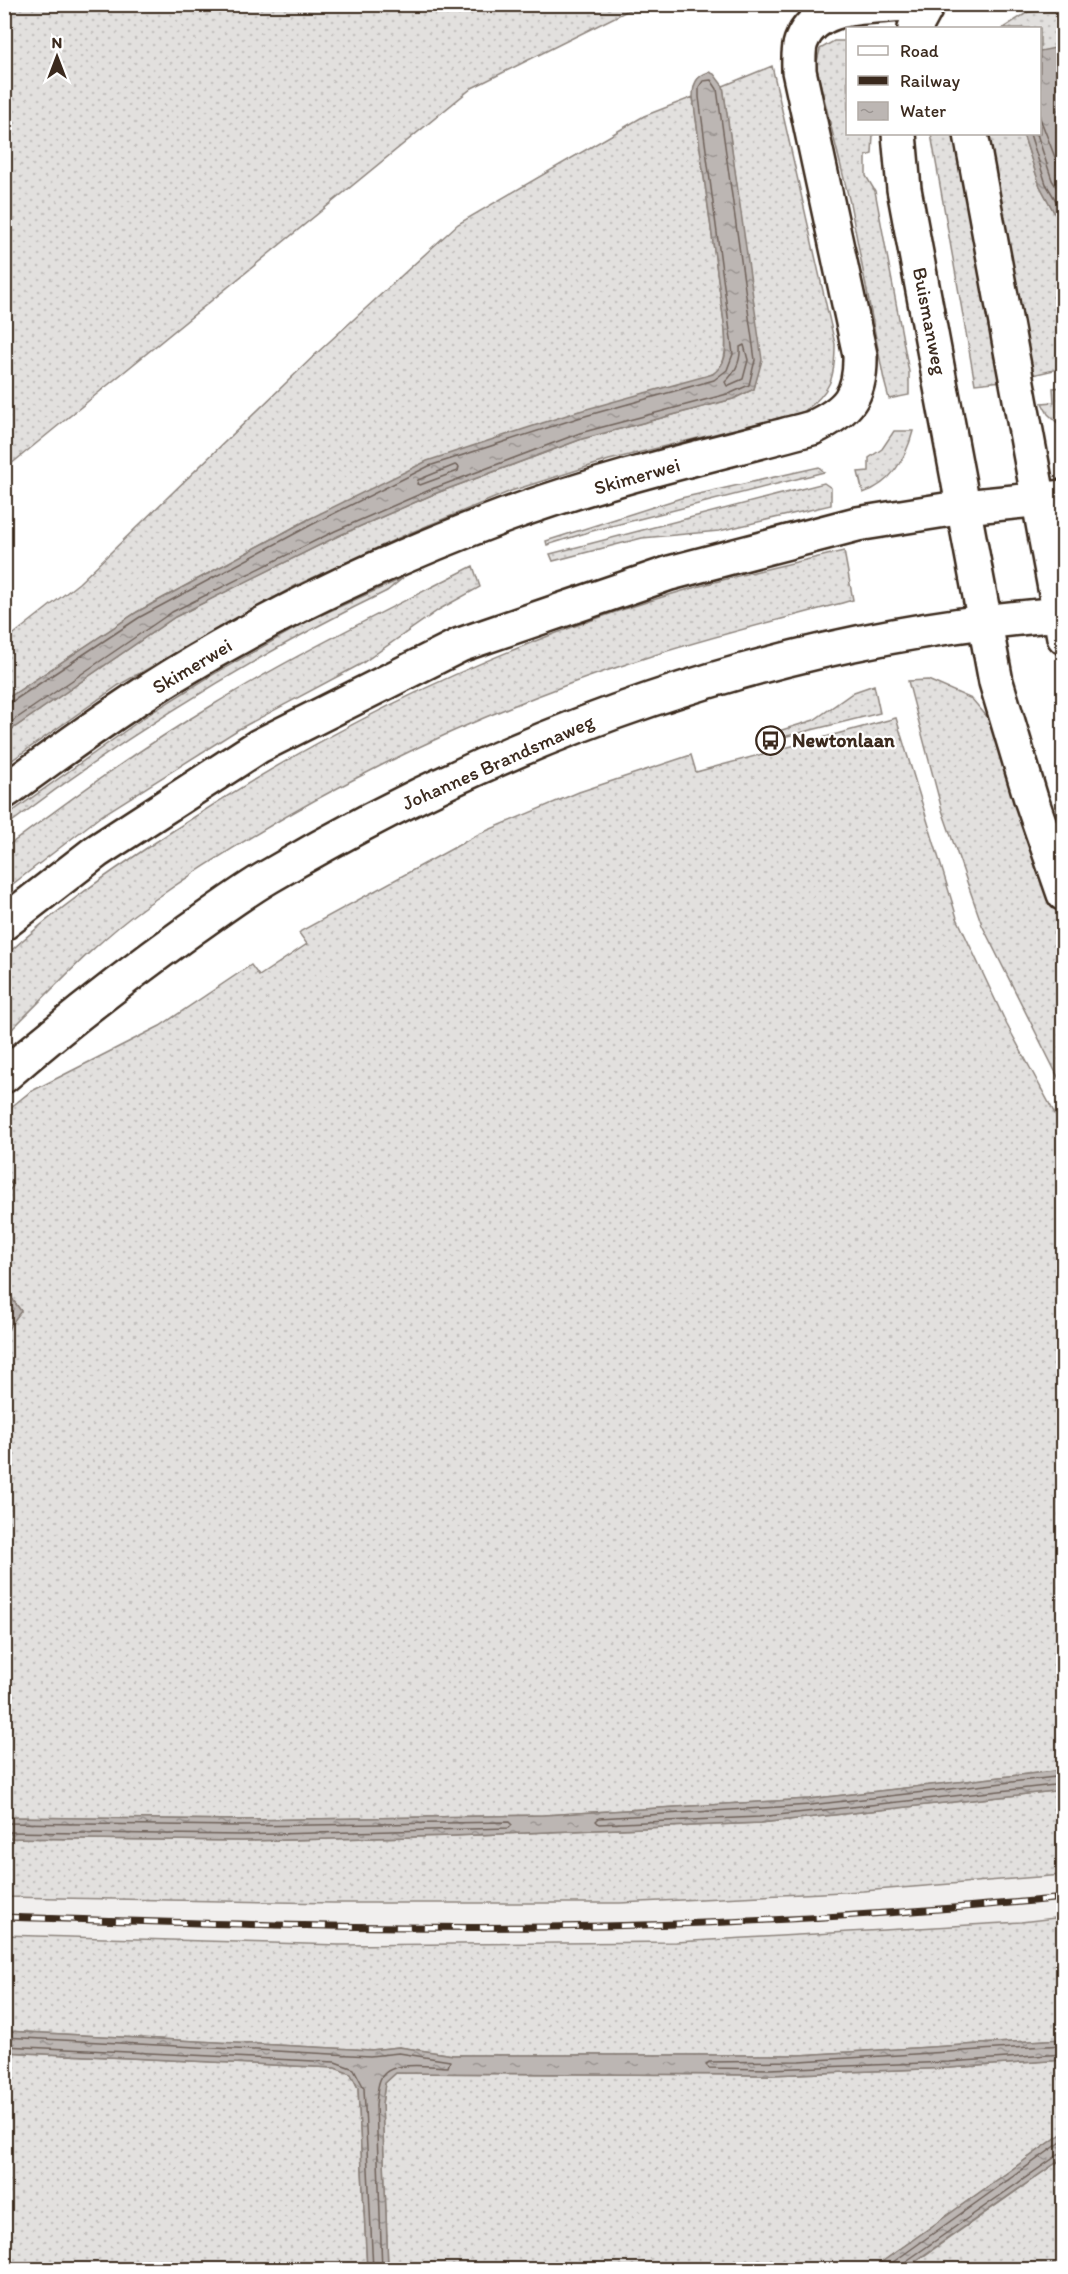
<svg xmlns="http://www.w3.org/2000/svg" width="1068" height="2274" font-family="Itim,sans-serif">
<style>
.built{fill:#f1efee}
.grass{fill:url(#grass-dots);stroke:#8e857e;stroke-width:1.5}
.water{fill:url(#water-ripples);stroke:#887e77;stroke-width:1.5}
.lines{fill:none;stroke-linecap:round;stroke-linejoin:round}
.shore{stroke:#6f625a;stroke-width:1.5}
.secondary-casing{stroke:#3b2a1e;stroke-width:38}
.primary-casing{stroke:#3b2a1e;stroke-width:38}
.secondary{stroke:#fff;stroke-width:33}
.primary{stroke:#fff;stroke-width:33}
.rail-casing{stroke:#3b2a1e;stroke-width:7}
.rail{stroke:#fff;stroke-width:4.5;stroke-dasharray:14;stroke-linecap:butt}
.labels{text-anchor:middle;stroke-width:4.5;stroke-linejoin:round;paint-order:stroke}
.street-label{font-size:20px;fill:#3b2a1e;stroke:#fff}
.poi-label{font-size:20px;font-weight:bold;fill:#3b2a1e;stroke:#fff;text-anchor:start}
</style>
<defs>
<pattern id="grass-dots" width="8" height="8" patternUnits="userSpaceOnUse" patternTransform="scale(1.5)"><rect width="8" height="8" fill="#e2e0de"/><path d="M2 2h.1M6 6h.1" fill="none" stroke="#c3c0be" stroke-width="1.8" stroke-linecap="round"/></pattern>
<pattern id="water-ripples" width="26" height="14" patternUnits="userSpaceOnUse" patternTransform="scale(1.5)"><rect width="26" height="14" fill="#bcb6b3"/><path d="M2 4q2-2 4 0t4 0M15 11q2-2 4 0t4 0" fill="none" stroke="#9a9491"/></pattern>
</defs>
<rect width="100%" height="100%" fill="#fff"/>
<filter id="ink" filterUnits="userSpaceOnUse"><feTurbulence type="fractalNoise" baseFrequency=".0167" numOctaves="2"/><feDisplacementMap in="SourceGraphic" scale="12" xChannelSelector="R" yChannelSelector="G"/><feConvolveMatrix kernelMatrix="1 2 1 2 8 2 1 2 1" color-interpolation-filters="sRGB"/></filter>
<g filter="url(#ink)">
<path class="built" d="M 1063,1875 L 1063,1917 L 1021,1922 L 676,1942 L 339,1945 L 5,1935 L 5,1897 L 333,1903 L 620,1903 L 863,1891 Z"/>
<path class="grass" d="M 5,4 L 639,4 L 639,5 L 472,88 L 5,469 Z
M 1047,10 L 1063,11 L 1063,49 L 1040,51 L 1040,28 L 1003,28 L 1028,12 Z
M 834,41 L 847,41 L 848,134 L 873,134 L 872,154 L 866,156 L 866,176 L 875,191 L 909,372 L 909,395 L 889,399 L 884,380 L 850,203 L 816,66 L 820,49 Z
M 772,66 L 835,344 C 835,378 831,392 803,412 L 609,460 L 511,491 L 405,535 L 295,586 L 188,646 L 119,685 L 5,765 L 5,734 L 175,617 L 338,536 L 434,494 L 582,439 L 733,399 L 754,389 L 761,360 L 723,86 Z
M 693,97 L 725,330 C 729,379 714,374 672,386 L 309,519 L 137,612 L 5,700 L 5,641 L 79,583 L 318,352 L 458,224 L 644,116 Z
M 931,134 L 955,134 L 1002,381 L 975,384 Z
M 985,134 L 1023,134 L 1040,186 L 1063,229 L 1063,368 L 1028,376 Z
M 1063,387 L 1064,387 L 1063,428 L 1048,414 L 1042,403 L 1054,402 L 1053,388 Z
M 894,431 L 913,431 C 906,458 891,484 863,493 L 858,472 L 869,471 L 869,458 L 882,449 Z
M 819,467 L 824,472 L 592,531 L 547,545 L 546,541 L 681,498 Z
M 824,483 L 831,488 L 831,505 L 719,531 L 642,538 L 553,561 L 550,554 Z
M 844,551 L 853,600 C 783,619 711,636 642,659 C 467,715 298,799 147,905 C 95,942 50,992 5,1036 L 5,956 C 56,909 113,870 171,832 C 322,732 483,652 656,599 C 718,579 781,566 844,551 Z
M 473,566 L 480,587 L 440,609 L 361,664 L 239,729 L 101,816 L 5,890 L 5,848 C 72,798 139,749 211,706 C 296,654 385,611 473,566 Z
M 403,578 L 387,591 C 251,657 125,736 5,827 L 5,817 L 146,716 L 212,675 L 310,620 Z
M 928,680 L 972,699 L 994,725 L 1063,924 L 1063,1087 L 982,925 L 942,810 L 908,681 Z
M 874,685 L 880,713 L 771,740 L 769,734 L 814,720 L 854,692 Z
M 896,718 L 957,918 L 1007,1025 L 1063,1129 L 1063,1770 L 809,1799 L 544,1815 L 240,1820 L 5,1817 L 4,1333 L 21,1311 L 5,1289 L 5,1195 L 13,1186 L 5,1176 L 5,1112 L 30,1092 L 160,1026 L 251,965 L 259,976 L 307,944 L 299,933 L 301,931 L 479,834 L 579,792 L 691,755 L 696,772 Z
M 1063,1790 L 1063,1875 L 863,1891 L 620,1903 L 333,1903 L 5,1897 L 5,1838 L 242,1841 L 453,1836 L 760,1823 Z
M 1063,1917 L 1063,2039 L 800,2055 L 453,2055 L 399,2047 L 371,2050 L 5,2031 L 4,1935 L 339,1945 L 676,1942 L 1021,1922 Z
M 5,2052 L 335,2068 L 351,2074 L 358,2088 L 367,2269 L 5,2270 Z
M 1063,2060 L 1063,2133 L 872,2269 L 388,2269 L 382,2104 L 385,2083 L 396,2073 L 770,2075 L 949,2068 Z
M 1063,2158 L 1063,2269 L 904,2270 Z"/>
<path class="water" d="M 1055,48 L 1064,49 L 1063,229 L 1040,186 L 1023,134 L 1040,134 L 1040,51 Z
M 709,72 L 714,74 L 723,86 L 762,360 L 754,389 L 733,399 L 582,439 L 434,494 L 338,536 L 175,617 L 5,734 L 5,700 L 137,612 L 309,519 L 427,461 L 576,412 L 713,374 C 729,361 726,349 725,330 L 693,97 C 693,84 696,76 709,72 Z
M 5,1289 L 21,1311 L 5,1333 Z
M 1063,1770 L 1063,1790 L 760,1823 L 453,1836 L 242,1841 L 5,1838 L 5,1817 L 240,1820 L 544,1815 L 809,1799 Z
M 5,2031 L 371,2050 L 399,2047 L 453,2055 L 800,2055 L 1063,2039 L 1064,2060 L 949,2068 L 770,2075 L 396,2073 L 385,2083 L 382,2104 L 388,2269 L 367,2270 L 358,2088 L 351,2074 L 335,2068 L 5,2052 Z
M 1063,2133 L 1063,2158 L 904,2269 L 872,2269 Z"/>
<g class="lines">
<path class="shore" d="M 1040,118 L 1064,181
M 1030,134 L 1046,184 L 1064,214
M 1037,134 L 1052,180 L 1064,199
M 744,345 L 748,360 L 743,379 L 727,386 L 725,382 C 736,372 741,361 740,347 Z
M 455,465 L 459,467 L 458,471 L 420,485 L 417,484 L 418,480 Z
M 4,704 L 10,703 L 140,617 L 311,525 L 429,466 L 578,418 L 714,380 L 727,370 L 733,354 L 699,97 L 699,87 L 703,81 L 711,80 L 717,89 L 755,360 L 749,385 L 731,393 L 580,433 L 432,489 L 335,531 L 172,612 L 4,727
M 1064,1776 L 810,1805 L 599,1818 L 596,1821 L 599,1824 L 759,1817 L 1064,1784
M 4,1823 L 240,1826 L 509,1822 L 512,1825 L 509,1828 L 242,1835 L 4,1832
M 4,2037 L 370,2056 L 399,2053 L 450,2061 L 448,2067 C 429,2067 389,2059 380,2080 C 377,2087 377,2097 376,2105 L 382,2270
M 1064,2045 L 800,2061 L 709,2062 L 706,2065 L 709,2068 L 770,2069 L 949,2062 L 1064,2054
M 4,2046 L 335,2062 L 354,2069 L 364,2088 L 373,2270
M 882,2270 L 1064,2140
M 902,2270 L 905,2262 L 1058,2155 L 1064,2153"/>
<defs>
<path id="secondary" d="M 915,28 L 928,4
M 899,134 L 904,189 L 996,682 L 1031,799 L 1064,894
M 971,134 L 1064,637
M 4,792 C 59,752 115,711 172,676 C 276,612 392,558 507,515 C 605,479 710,455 812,428 C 848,411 861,396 860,355 L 799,71 C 799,62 798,50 801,42 C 815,3 868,8 902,4"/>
<path id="primary" d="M 4,923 L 97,851 L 259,746 L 460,645 L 670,573 L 857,524 L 964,507 L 1064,497
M 4,1076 C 64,1024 126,976 190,930 C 216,912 241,893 268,877 C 511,733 781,635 1064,614"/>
</defs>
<use href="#secondary" class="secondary-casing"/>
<use href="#primary" class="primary-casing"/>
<use href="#secondary" class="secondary"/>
<use href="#primary" class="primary"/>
<defs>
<path id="rail" d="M 4,1917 C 185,1923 367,1929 548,1927 C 720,1925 892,1915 1064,1898"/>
</defs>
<use href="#rail" class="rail-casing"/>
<use href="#rail" class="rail"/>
</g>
</g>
<defs>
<symbol id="bus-ring" viewBox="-11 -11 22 22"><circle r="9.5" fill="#fff" stroke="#3b2a1e" stroke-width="1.5"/><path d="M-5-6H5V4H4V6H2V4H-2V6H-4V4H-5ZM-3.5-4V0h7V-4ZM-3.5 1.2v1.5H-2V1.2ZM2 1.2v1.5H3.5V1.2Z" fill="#3b2a1e"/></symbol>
</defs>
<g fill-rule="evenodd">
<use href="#bus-ring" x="754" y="724" width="33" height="33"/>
</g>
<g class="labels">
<g class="street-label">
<text transform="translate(930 321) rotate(79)" y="7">Buismanweg</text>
<text transform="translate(637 476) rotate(-16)" y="7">Skimerwei</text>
<text transform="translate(192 666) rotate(-31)" y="7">Skimerwei</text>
<text transform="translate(498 762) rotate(-24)" y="7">Johannes Brandsmaweg</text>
</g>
<g class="poi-label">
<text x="792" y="747">Newtonlaan</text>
</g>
</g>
<rect width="1068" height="2274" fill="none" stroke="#fff" stroke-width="24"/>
<rect x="12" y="12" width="1044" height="2250" fill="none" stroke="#3b2a1e" stroke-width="2" filter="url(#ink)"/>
<rect x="846" y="27" width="195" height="108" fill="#ffffff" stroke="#b1aaa5" stroke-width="1.5"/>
<rect x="858" y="46" width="30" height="9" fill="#ffffff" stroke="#b1aaa5" stroke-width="1.5"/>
<text x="900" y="57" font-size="18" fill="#3b2a1e">Road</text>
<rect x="858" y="76" width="30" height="9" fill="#3b2a1e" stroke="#b1aaa5" stroke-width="1.5"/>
<text x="900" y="87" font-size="18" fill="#3b2a1e">Railway</text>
<rect x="858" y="102" width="30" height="18" fill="url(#water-ripples)" stroke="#b1aaa5" stroke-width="1.5"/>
<text x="900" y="117" font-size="18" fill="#3b2a1e">Water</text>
<g transform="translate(57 57)" stroke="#ffffff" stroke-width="4.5" paint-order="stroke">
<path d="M0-4.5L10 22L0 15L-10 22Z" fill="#3b2a1e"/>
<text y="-9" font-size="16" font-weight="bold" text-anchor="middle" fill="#3b2a1e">N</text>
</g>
</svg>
